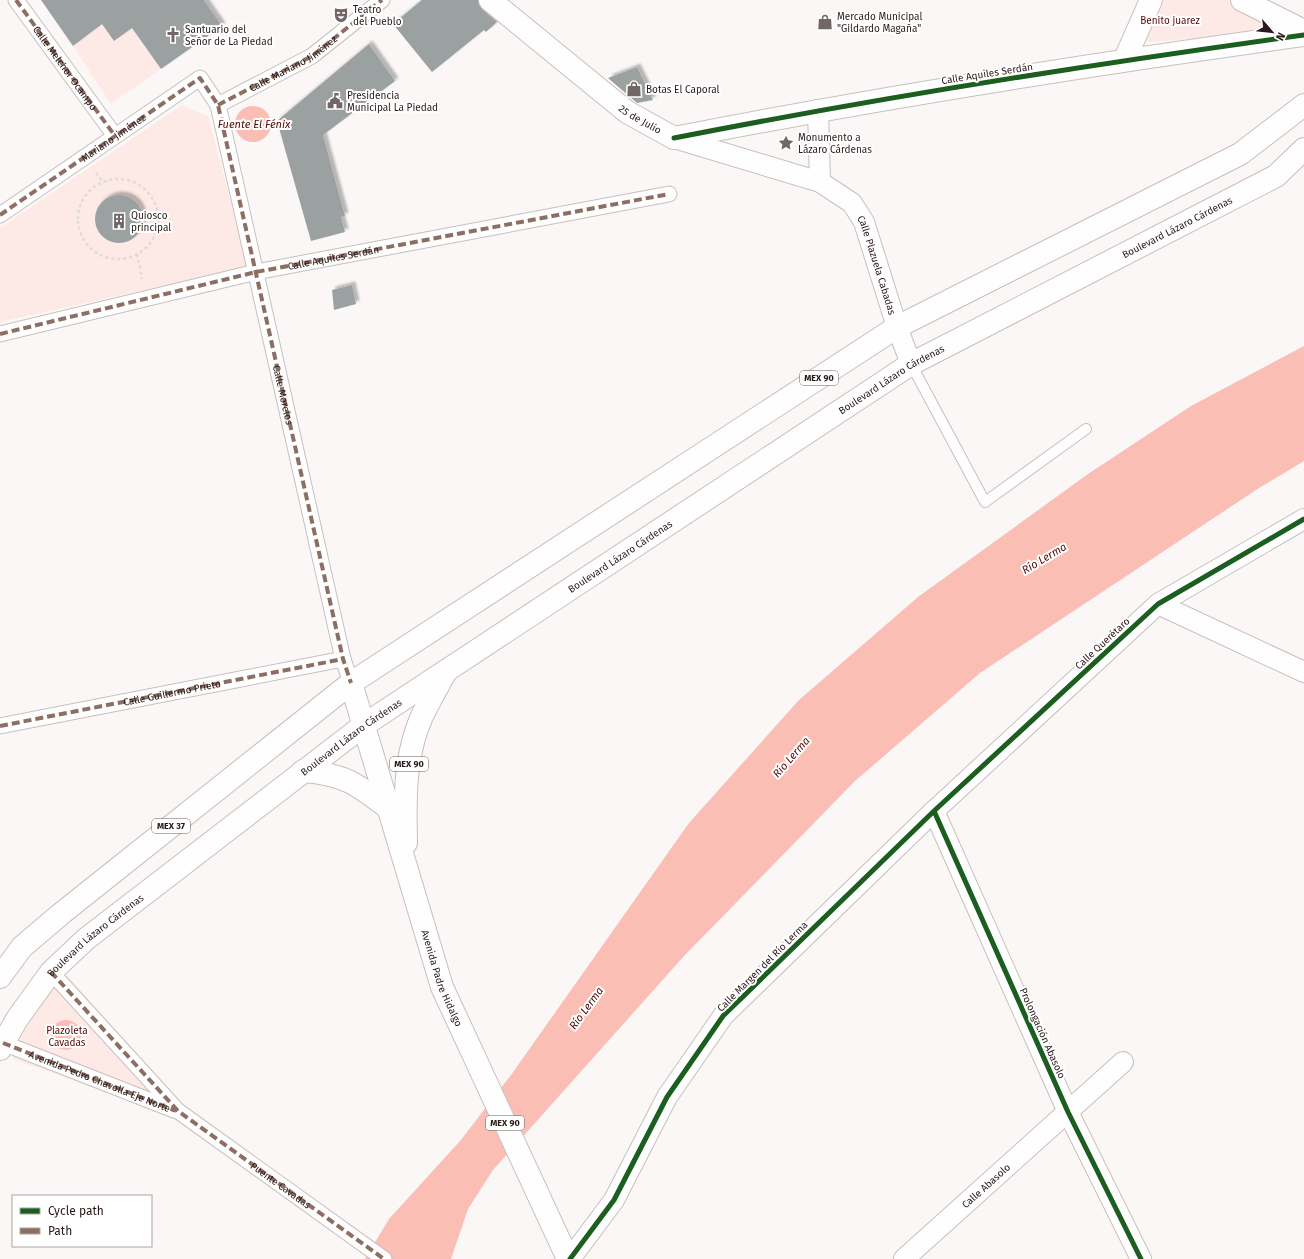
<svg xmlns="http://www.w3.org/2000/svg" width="1304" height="1259" font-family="'Fira Sans',sans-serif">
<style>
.green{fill:#fdeae7}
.water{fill:#fabeb5}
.building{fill:#9ba0a1;filter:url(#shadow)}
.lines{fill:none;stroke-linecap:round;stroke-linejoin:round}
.service-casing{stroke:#c8bfbe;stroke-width:12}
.pedestrian-casing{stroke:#c8bfbe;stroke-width:17}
.minor-casing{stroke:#c8bfbe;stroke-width:22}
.tertiary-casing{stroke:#c8bfbe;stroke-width:24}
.primary-casing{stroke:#c8bfbe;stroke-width:24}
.path{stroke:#dddbdb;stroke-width:2.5;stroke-dasharray:3 3;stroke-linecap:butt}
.service{stroke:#fefefe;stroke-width:10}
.pedestrian{stroke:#fefefe;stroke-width:15}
.minor{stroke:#fefefe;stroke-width:20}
.tertiary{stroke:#fefefe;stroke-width:22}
.primary{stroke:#fefefe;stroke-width:22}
.quiet{stroke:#8d6e63;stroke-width:4;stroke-dasharray:8 4;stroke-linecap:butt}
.cycleway-casing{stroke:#fff;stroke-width:8}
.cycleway{stroke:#1b5e20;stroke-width:5}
.labels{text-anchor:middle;stroke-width:4;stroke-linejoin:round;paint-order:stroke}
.shield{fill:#fff;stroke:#685f5d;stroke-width:1}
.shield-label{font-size:9px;font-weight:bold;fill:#281a18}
.poi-label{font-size:10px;fill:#281a18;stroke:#fff;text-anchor:start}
.park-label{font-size:10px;fill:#530806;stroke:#fff}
.street-label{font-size:10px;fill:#281a18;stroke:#fff}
.water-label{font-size:11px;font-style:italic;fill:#540906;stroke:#fff}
</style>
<defs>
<filter id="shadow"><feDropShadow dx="3.5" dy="-3.5" stdDeviation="1" flood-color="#0004"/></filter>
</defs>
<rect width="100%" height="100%" fill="#fbf7f6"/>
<path class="green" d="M 1158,0 L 1227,0 L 1285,31 L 1137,43 Z
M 102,24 L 114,41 L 132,28 L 161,69 L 111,104 L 73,46 Z
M 182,105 L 208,116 L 248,267 L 0,322 L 0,228 Z
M 67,975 L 203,1127 L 13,1059 C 25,1023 40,1001 67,975 Z"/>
<path class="water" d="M235 124a18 18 0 1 1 36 0a18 18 0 1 1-36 0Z
M 1304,346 L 1304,461 L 1259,488 L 980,673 L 855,781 L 684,956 L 493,1170 L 468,1209 L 451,1259 L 365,1259 L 389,1219 L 460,1141 L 511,1075 L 689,823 L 799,700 L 918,597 L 1088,474 L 1191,406 Z
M51 1035a15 15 0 1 1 30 0a15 15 0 1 1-30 0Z"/>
<path class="building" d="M 41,0 L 204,0 L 222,26 L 161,69 L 132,28 L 114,41 L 102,24 L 73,46 Z
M 422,0 L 478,0 L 482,9 L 497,22 L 486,32 L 484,30 L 432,72 L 393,24 Z
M 369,44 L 395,81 L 323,135 L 345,216 L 341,217 L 345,232 L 311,241 L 277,121 Z
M 637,67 L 653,100 L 637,103 L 608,78 Z
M95 219a24 24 0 1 1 48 0a24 24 0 1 1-48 0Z
M 352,285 L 356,304 L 334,310 L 332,290 Z"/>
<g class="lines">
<defs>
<path id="service" d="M 911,364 L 985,502 L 1086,429"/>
<g id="pedestrian">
<path id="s1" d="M 16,0 L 115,136"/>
<path d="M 218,105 L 312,56 L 382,0"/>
<path id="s2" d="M 0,215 L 200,78 L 218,105 L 343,659 L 351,683"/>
<path id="s3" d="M 0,334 L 256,272 L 669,194"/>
<path id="s4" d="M 0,726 L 343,659"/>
<path id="s5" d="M 51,972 L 178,1111 L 384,1259"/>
<path id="s6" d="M 3,1043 L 174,1110"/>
</g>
<g id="minor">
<path d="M 818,110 L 820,182"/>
<path id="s7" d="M 674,138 L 820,182 L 852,203 L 864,222 L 897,327 L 911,364"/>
<path d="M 1158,604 L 1304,672"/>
<path d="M 934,811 L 1068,1112 L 1141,1259"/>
<path d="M 570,1259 L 614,1200 L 667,1097 L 723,1016 L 934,811 L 1158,604 L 1304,519"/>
<path id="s8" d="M 904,1259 L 1123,1062"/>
</g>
<g id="tertiary">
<path id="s9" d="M 490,0 L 627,112 L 674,138 C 883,97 1093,64 1304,35"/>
<path d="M 1242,0 L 1304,31"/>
<path d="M 1125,59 L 1151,0"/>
</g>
<g id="primary">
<path id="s10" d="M 351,683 L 442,987 L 568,1259"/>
<path d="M 303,771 C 344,774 357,784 388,808"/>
<path d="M 406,843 C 405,800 404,756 422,716 C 429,702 437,687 445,673"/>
<path d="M 0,977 L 22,947 L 62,913 L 351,683 L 897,327 L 1240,154 L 1304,105"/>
<path id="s11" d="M 0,1049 L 17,1019 L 51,972 L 86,939 L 364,725 L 911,364 L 1276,176 L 1304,149"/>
</g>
</defs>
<use href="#service" class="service-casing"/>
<use href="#pedestrian" class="pedestrian-casing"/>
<use href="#minor" class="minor-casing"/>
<use href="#tertiary" class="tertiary-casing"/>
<use href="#primary" class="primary-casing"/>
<path class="path" d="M 96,173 L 103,182
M78 219a40 40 0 1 1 80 0a40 40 0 1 1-80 0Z
M 137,254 L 142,279"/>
<use href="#service" class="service"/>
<use href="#pedestrian" class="pedestrian"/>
<use href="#minor" class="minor"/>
<use href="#tertiary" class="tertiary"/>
<use href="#primary" class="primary"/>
<g class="quiet">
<path d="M 16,0 L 115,136"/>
<path id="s12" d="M 218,105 L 312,56 L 382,0"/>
<path d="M 0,215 L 200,78 L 218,105 L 343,659 L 351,683"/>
<path d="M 0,334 L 256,272 L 669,194"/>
<path d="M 0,726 L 343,659"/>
<path d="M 51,972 L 178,1111 L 384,1259"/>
<path d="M 3,1043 L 176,1111"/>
</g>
<defs>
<path id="cycleway" d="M 674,138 C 883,97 1093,64 1304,35
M 934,811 L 1068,1112 L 1141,1259
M 570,1259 L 614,1200 L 667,1097 L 723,1016 L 934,811 L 1158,604 L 1304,519"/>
</defs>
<use href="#cycleway" class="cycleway-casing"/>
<use href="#cycleway" class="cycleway"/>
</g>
<defs>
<symbol id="theatre-bare" viewBox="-9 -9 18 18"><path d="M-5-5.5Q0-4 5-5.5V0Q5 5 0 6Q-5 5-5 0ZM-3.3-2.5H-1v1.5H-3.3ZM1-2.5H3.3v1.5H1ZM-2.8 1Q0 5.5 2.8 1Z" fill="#726766" stroke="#fff" stroke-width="2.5" paint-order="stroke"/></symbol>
<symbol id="shop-bare" viewBox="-9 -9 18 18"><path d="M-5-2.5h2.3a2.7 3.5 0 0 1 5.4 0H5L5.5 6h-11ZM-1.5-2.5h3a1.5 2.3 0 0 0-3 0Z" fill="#726766" stroke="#fff" stroke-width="2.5" paint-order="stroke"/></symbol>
<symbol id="church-bare" viewBox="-9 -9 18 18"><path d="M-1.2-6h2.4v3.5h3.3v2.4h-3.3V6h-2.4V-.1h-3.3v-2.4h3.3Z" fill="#726766" stroke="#fff" stroke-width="2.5" paint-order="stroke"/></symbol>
<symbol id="civic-bare" viewBox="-9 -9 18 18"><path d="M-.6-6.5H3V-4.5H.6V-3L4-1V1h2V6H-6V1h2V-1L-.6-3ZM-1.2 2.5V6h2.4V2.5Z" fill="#726766" stroke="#fff" stroke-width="2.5" paint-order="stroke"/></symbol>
<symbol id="sight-bare" viewBox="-9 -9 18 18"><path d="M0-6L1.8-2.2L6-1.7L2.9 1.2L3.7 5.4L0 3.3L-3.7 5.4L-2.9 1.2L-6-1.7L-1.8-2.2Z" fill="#726766" stroke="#fff" stroke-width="2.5" paint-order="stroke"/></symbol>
<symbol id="building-bare" viewBox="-9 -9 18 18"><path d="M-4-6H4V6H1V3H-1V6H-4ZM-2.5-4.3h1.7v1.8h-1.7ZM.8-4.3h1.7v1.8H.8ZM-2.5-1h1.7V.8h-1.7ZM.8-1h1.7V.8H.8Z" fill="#726766" stroke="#fff" stroke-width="2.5" paint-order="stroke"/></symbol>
</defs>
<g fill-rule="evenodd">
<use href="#theatre-bare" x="330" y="4" width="22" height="22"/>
<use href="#shop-bare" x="814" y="11" width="22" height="22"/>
<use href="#church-bare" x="162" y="24" width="22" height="22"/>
<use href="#shop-bare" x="623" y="78" width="22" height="22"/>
<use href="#civic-bare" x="324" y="90" width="22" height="22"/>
<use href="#sight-bare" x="775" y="132" width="22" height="22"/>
<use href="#building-bare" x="108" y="210" width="22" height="22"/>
</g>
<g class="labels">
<g class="shield">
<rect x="800" y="371" width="38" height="14" rx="3"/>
<rect x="390" y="757" width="38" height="14" rx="3"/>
<rect x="152" y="819" width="38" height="14" rx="3"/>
<rect x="486" y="1116" width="38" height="14" rx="3"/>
</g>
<g class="shield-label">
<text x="819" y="381">MEX 90</text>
<text x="409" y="767">MEX 90</text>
<text x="171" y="829">MEX 37</text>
<text x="505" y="1126">MEX 90</text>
</g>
<g class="poi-label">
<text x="353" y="13">Teatro<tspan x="353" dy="12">del Pueblo</tspan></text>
<text x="837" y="20">Mercado Municipal<tspan x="837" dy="12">"Gildardo Magaña"</tspan></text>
<text x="185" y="33">Santuario del<tspan x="185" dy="12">Señor de La Piedad</tspan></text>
<text x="646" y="93">Botas El Caporal</text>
<text x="347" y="99">Presidencia<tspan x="347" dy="12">Municipal La Piedad</tspan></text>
<text x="798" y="141">Monumento a<tspan x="798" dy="12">Lázaro Cárdenas</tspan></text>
<text x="131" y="219">Quiosco<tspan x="131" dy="12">principal</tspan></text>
</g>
<g class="park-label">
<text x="1170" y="24">Benito juarez</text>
<text x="67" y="1034">Plazoleta<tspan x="67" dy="12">Cavadas</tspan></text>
</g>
<g class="street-label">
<text dy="4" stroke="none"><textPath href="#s12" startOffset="86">Calle Mariano Jiménez</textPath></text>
<text dy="4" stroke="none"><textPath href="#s1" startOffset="84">Calle Melchor Ocampo</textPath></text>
<text transform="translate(987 73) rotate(-9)" y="4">Calle Aquiles Serdán</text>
<text dy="4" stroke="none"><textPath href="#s9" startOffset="192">25 de Julio</textPath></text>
<text dy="4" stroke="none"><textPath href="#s2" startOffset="137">Mariano Jiménez</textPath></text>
<text dy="4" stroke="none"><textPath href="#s11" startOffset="1446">Boulevard Lázaro Cárdenas</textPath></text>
<text dy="4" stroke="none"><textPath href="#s3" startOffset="342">Calle Aquiles Serdán</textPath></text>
<text dy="4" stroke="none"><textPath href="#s7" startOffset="258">Calle Plazuela Cabadas</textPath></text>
<text dy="4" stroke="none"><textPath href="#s11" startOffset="1122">Boulevard Lázaro Cárdenas</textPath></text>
<text dy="4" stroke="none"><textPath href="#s2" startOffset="572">Calle Morelos</textPath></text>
<text dy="4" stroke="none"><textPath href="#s11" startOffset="798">Boulevard Lázaro Cárdenas</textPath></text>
<text transform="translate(1102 643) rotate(-43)" y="4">Calle Querétaro</text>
<text dy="4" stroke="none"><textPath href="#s4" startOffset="175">Calle Guillermo Prieto</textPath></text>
<text dy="4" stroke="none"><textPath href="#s11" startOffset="474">Boulevard Lázaro Cárdenas</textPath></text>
<text dy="4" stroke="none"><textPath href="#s11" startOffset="150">Boulevard Lázaro Cárdenas</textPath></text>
<text transform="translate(762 966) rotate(-45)" y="4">Calle Margen del Río Lerma</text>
<text dy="4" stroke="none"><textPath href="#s10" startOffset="309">Avenida Padre Hidalgo</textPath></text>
<text transform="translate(1043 1033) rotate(66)" y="4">Prolongación Abasolo</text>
<text dy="4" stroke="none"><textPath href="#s6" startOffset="104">Avenida Pedro Chavolla Eje Norte</textPath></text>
<text dy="4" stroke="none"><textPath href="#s5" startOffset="315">Puente Cavadas</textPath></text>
<text dy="4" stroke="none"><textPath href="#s8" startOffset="110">Calle Abasolo</textPath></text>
</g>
<g class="water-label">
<text x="254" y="128">Fuente El Fénix</text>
<text transform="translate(1044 558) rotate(-31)" y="4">Río Lerma</text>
<text transform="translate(791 757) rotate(-49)" y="4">Río Lerma</text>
<text transform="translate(586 1008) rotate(-54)" y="4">Río Lerma</text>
</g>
</g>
<rect x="12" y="1195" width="140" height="52" fill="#ffffff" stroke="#a9a3a3"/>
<rect x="20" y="1208" width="20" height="6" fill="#1b5e20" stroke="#a9a3a3"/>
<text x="48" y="1215" font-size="12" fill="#281a18">Cycle path</text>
<rect x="20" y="1228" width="20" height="6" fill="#8d6e63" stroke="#a9a3a3"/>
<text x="48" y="1235" font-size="12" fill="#281a18">Path</text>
<g transform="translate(1272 32) rotate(118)" stroke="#ffffff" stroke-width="3" paint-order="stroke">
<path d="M0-3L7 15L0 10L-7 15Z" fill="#281a18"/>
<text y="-6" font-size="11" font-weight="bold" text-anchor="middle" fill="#281a18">N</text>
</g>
</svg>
